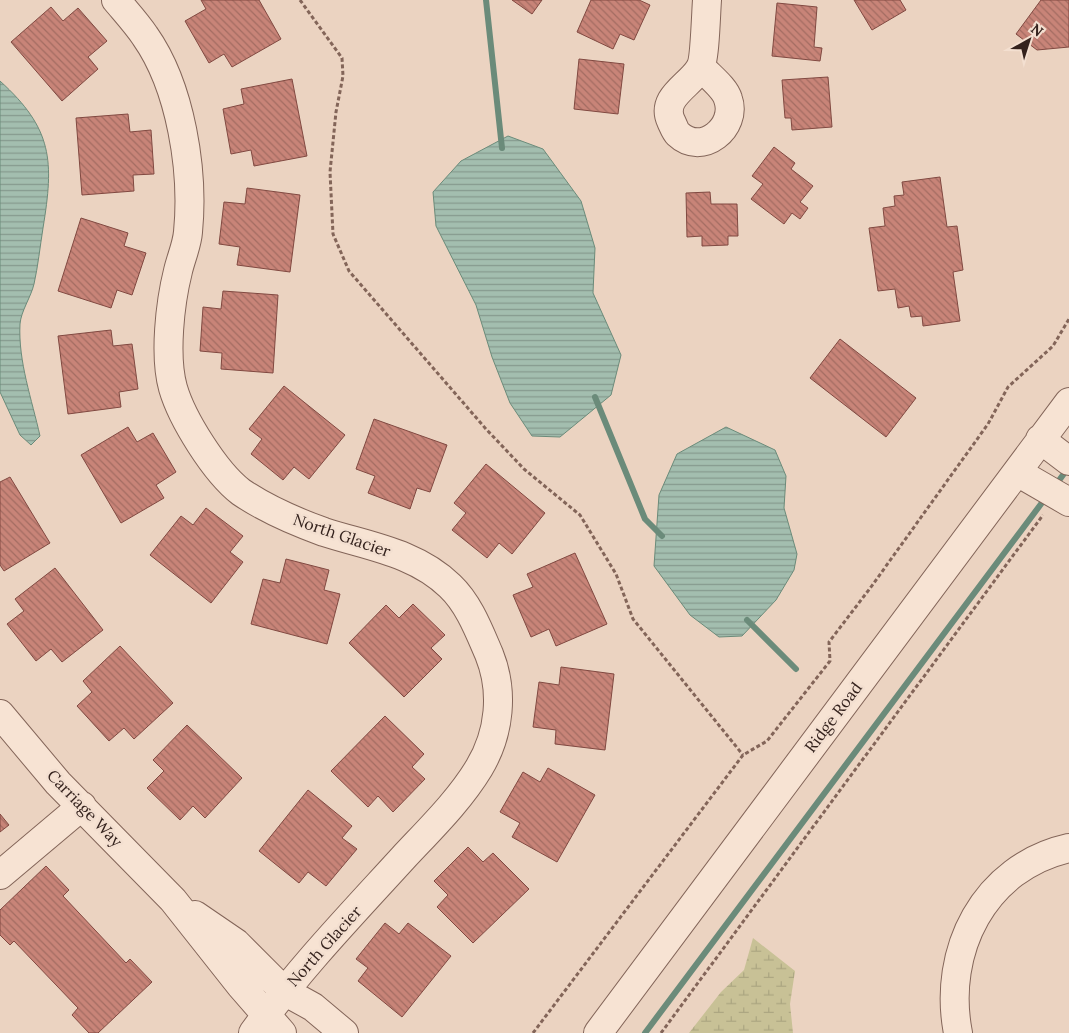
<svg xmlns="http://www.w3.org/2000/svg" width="1069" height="1033" font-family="Lora,serif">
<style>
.wetland{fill:url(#wetland-marsh)}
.water{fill:url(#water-rules);stroke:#6b8b7a}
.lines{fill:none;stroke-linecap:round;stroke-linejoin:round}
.stream{stroke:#6b8b7a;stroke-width:6}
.building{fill:url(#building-back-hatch);stroke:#814941}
.minor-casing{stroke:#836559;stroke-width:30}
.path{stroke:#836559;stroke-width:3;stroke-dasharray:4 2.5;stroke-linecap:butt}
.minor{stroke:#f7e3d3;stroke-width:28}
.labels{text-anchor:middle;stroke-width:5;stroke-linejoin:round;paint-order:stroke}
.street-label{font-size:16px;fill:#34221d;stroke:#f3dfd0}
</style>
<defs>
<pattern id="wetland-marsh" width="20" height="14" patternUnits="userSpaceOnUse" patternTransform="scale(1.25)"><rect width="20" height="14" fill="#c8c196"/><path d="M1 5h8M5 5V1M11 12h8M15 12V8" fill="none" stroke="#aca681"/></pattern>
<pattern id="water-rules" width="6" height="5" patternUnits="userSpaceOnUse" patternTransform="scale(1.25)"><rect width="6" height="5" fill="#a3beaf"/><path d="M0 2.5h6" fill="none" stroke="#869a8e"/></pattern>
<pattern id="building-back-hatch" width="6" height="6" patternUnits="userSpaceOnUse" patternTransform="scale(1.25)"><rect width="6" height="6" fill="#c88478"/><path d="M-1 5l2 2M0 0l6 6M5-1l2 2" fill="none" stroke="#a36c62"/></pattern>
</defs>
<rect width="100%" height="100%" fill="#ebd3c1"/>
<path class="wetland" d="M 753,938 L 795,971 L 790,1004 L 793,1033 L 689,1033 L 721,992 L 744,970 Z"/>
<path class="water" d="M 0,81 C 53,129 54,161 43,228 C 40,247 38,266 34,284 C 31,297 21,311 20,324 C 18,361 32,400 40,436 L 31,445 L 20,435 L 0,392 Z
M 508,136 L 543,149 L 581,201 L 595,248 L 593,293 L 621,355 L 611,395 L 560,437 L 532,436 L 510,403 L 492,357 L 476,305 L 436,226 L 433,192 L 461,161 Z
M 726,427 L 775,450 L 786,476 L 784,508 L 797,554 L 794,570 L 776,600 L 742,636 L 719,637 L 690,615 L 654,566 L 659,495 L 677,454 Z"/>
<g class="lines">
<path class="stream" d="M 486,0 L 502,148
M 595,397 L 645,519 L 662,536
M 1055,486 L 1068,468
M 747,620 L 796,669
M 645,1033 L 1047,496"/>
</g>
<path class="building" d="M 201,0 L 259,0 L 281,39 L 232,67 L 224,54 L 209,63 L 185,21 L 206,9 Z
M 512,0 L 542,0 L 532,14 Z
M 591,0 L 639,0 L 650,5 L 634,40 L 620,34 L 613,49 L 577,32 Z
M 854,0 L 900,0 L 906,10 L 872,30 Z
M 1041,0 L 1069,0 L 1069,47 L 1037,50 L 1016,34 Z
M 777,3 L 817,7 L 814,47 L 822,48 L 820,61 L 772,56 Z
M 51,7 L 63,21 L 78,8 L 107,41 L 88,57 L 98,69 L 62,101 L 11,42 Z
M 579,59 L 624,64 L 618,114 L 574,109 Z
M 828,77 L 832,127 L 792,130 L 791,118 L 785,118 L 782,80 Z
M 292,79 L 307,156 L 254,166 L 251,150 L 231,154 L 223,109 L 244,104 L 241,89 Z
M 128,114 L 130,132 L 151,130 L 154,174 L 133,175 L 134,191 L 82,195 L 76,118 Z
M 774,147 L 795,163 L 791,169 L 813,186 L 800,202 L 808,208 L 800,219 L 792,213 L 784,224 L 751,199 L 763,184 L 752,176 Z
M 940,177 L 947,227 L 957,226 L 963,270 L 953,272 L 960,321 L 923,326 L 922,316 L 911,317 L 909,306 L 898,308 L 895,289 L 878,291 L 869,228 L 885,226 L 883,208 L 895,206 L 894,196 L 904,195 L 902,182 Z
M 247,188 L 300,195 L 290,272 L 237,265 L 240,247 L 219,244 L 224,202 L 245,204 Z
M 710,192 L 711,204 L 737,204 L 738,236 L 728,236 L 728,245 L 702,246 L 702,236 L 687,237 L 686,193 Z
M 81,218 L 128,233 L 124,246 L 146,253 L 132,295 L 117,290 L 111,308 L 58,291 Z
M 223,291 L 278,295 L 273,373 L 221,369 L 222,353 L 200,351 L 203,307 L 221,309 Z
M 111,330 L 113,346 L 132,344 L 138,389 L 119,392 L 121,407 L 68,414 L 58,336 Z
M 840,339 L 916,398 L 886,437 L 810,378 Z
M 284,386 L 345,435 L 309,479 L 294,467 L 283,480 L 251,454 L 262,439 L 249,429 Z
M 374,419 L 447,445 L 430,492 L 417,488 L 410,509 L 368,493 L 375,476 L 356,469 Z
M 128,427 L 137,442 L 153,433 L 176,472 L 156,485 L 164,498 L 121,523 L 81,455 Z
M 486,464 L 545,513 L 512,554 L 499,543 L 487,558 L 452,530 L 466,513 L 454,503 Z
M 10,477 L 50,543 L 4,571 L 0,565 L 0,482 Z
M 206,508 L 243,536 L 230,552 L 243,562 L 211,603 L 150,555 L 181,516 L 193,525 Z
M 575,553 L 607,624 L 556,646 L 549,629 L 531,637 L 513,595 L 533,587 L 527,574 Z
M 286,559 L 329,570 L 324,590 L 340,594 L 327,644 L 251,624 L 263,579 L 280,583 Z
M 55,568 L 103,630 L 62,662 L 51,649 L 36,661 L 7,624 L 24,611 L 15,599 Z
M 413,604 L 445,635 L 431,648 L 442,659 L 404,697 L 349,643 L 386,605 L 399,618 Z
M 120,646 L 173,703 L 134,739 L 124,728 L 109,741 L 77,706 L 92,692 L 83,681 Z
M 561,667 L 614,674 L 605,750 L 555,744 L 556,730 L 533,727 L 539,682 L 559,685 Z
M 385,716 L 424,754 L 412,767 L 425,779 L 393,812 L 378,796 L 368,807 L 331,771 Z
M 187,725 L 242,778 L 205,818 L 193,806 L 180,820 L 147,788 L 164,771 L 153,760 Z
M 548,768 L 595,795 L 557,862 L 512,837 L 520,823 L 500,812 L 523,772 L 540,782 Z
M 308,790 L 352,826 L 342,838 L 357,849 L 326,886 L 308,872 L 299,883 L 259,851 Z
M 0,814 L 9,825 L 0,832 Z
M 468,847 L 483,862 L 493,853 L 529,889 L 473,943 L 437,907 L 448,895 L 434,881 Z
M 46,866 L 69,890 L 63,896 L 126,963 L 130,959 L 152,982 L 98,1033 L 89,1033 L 72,1015 L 78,1008 L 14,941 L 10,945 L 0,935 L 0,910 Z
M 385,923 L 399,934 L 408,923 L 451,956 L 402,1017 L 358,981 L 368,968 L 356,959 Z"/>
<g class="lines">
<defs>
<path id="minor" d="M 116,0 C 126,12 137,24 145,36 C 181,87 194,171 188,232 C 187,245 181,258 178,271 C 170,303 164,356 173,388 C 182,419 215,472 241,492 C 266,509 296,522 324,532 C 367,546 415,552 450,586 C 469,604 479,631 489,654 C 504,691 500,733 479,768 C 459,801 430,829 403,858 C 351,915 298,970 253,1033
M 701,67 C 709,76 725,88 728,99 C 738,127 702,157 678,134 C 675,131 673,125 671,121 C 660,97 691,85 700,68 C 705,60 706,12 707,0
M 1040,439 L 1069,461
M 1017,472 L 1069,502
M 0,714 L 58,783 L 173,900 L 241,986 L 282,1033
M 0,875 L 82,806
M 195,915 L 236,943 L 284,991 L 313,1007 L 344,1033
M 598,1033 L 1069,402
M 958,1033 C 942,951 984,867 1069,848"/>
</defs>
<use href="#minor" class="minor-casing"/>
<path class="path" d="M 300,0 L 342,58 L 343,76 L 336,112 L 330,172 L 333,234 L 349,271 L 486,429 L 524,469 L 580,515 L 616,574 L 633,619 L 743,755
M 533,1033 L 743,755 L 767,741 L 830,661 L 829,642 L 871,587 L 988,424 L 1008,387 L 1053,346 L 1069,319
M 661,1033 L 1043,515"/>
<use href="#minor" class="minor"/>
</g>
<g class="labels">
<g class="street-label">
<text transform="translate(342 535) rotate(19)" y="6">North Glacier</text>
<text transform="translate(833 717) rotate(-53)" y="6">Ridge Road</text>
<text transform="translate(85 808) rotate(46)" y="6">Carriage Way</text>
<text transform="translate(324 946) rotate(-48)" y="6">North Glacier</text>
</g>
</g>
<g transform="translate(1029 40) rotate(39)" stroke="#f3dfd0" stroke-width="4" paint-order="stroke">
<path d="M0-4L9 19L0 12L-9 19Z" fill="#34221d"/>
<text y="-8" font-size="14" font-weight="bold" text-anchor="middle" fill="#34221d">N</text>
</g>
</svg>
